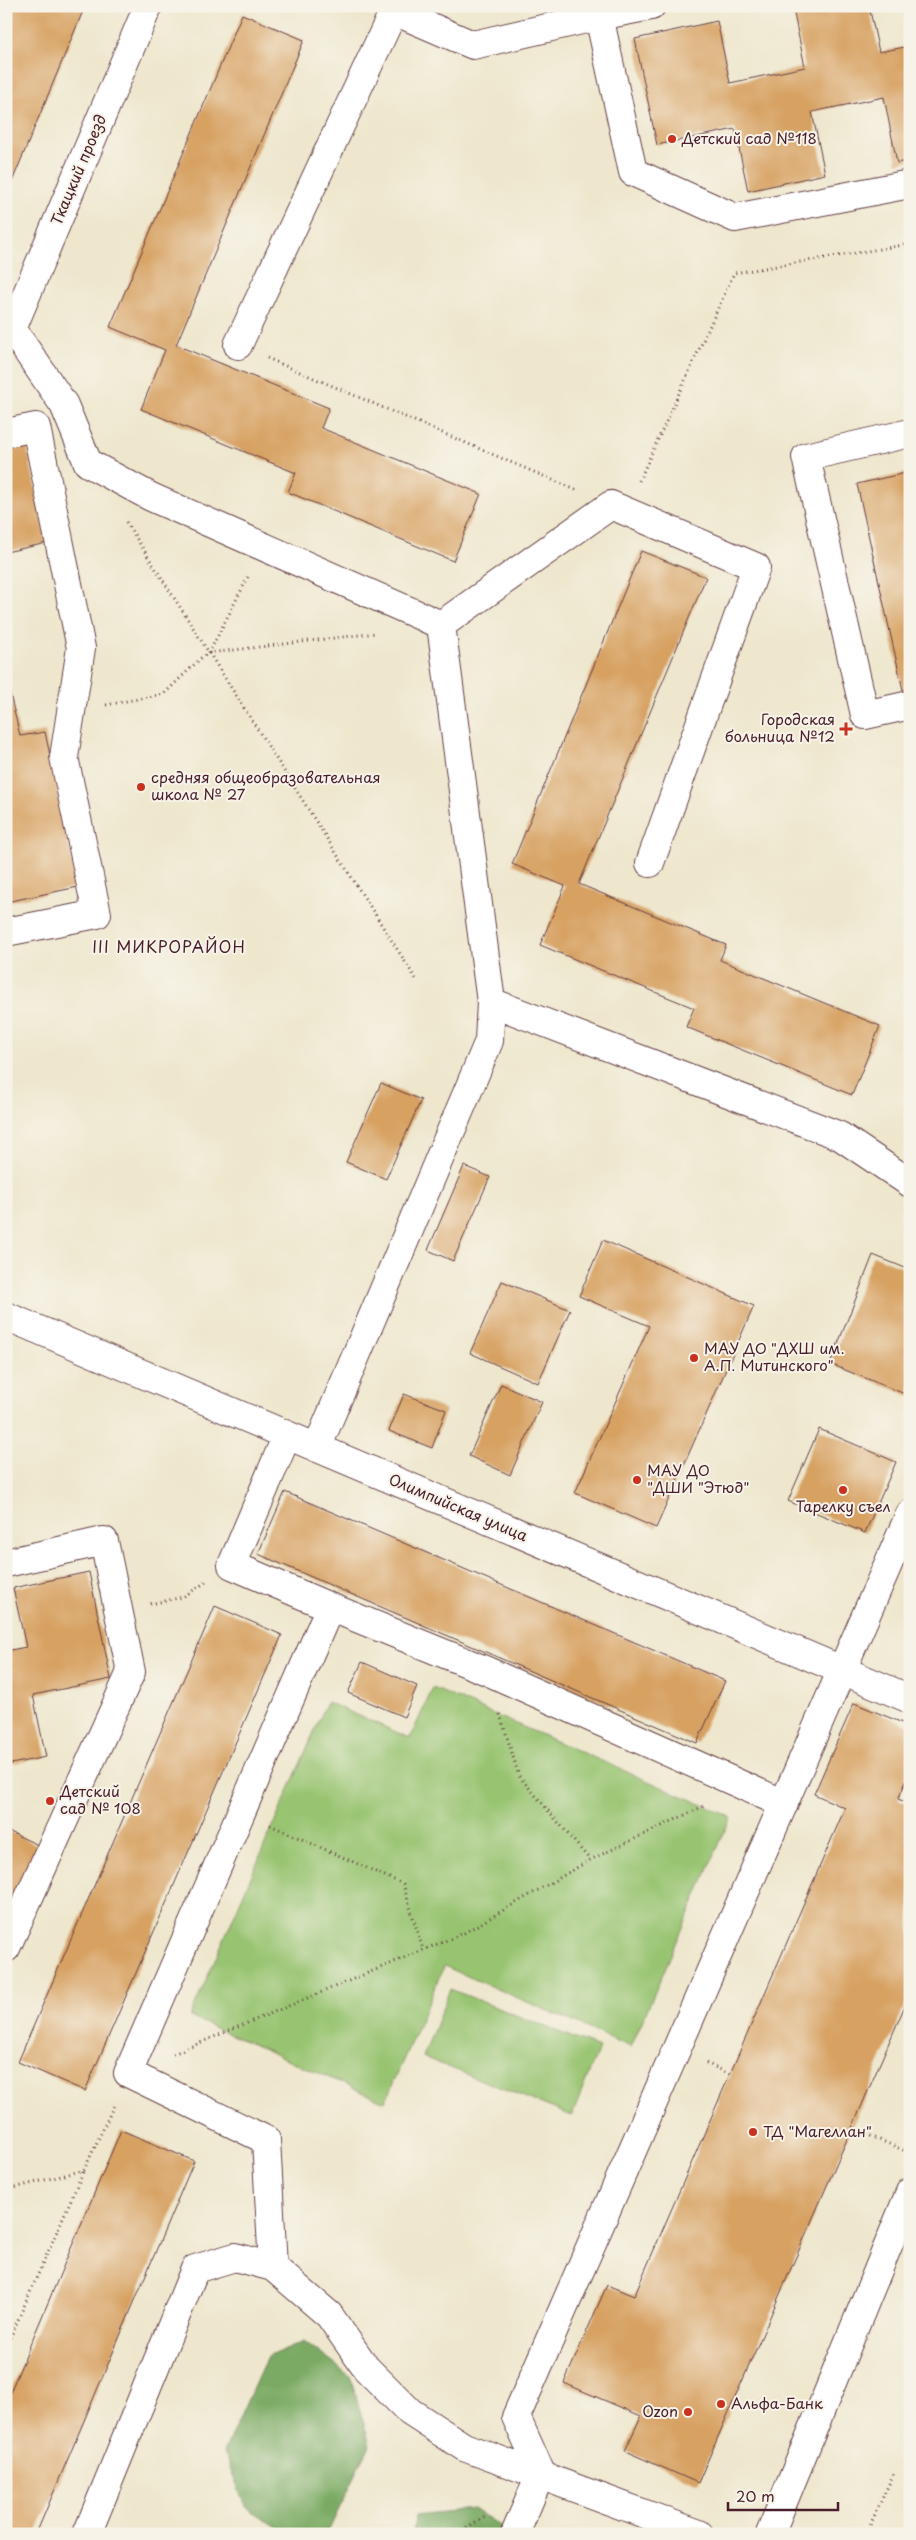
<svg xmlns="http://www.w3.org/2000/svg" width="916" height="2540" font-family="'Playpen Sans',sans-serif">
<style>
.green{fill:#98c471;stroke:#71724e}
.forest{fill:#7aaa63;stroke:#626447}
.building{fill:#d7a162}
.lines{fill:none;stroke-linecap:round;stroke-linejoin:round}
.minor-casing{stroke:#633d43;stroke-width:30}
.path{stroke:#633d43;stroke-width:3;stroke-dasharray:1 4;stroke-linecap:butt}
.minor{stroke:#fff;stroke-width:28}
.poi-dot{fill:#c8321e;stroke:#f7f3e8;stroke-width:2}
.labels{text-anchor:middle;stroke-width:4;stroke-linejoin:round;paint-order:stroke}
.poi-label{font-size:15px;fill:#4a1f2b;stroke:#f7f3e8;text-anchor:start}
.street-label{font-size:15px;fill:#4a1f2b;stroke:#f7f3e8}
.neighbourhood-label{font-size:16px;letter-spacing:1px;fill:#4a1f2b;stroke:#f7f3e8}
</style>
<rect width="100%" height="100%" fill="#f7f3e8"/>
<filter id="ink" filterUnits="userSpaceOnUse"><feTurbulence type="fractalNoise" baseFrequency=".02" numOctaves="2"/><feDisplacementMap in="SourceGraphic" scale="10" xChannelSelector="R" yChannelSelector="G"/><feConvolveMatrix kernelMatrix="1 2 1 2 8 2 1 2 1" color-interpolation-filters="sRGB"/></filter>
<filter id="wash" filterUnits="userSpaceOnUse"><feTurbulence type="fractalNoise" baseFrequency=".0096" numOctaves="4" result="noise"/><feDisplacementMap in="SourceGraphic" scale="20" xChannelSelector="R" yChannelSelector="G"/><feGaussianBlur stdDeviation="1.12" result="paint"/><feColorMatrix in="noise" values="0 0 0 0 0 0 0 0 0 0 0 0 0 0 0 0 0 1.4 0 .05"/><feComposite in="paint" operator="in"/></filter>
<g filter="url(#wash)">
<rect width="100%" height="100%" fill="#eee7cd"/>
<path class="green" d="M 433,1688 L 731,1817 L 631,2047 L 444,1966 L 385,2102 L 190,2017 L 327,1702 L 410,1738 Z
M 450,1989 L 599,2048 L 572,2116 L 423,2057 Z"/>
<path class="forest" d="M 304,2341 L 350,2376 L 370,2445 L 327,2534 L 289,2534 L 245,2507 L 224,2452 L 267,2357 Z
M 473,2509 L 502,2528 L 500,2534 L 413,2534 L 415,2515 Z"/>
<g id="blocks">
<path class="building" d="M 6,6 L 85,6 L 6,196 Z
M 807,6 L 869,6 L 879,52 L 910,46 L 910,160 L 897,163 L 884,97 L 812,112 L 825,174 L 748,191 L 735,129 L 657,145 L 635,39 L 717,21 L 730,83 L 805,67 L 793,9 Z
M 242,14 L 304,40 L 176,345 L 329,408 L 321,428 L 481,494 L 453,561 L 288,492 L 296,473 L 141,409 L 165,350 L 110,327 Z
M 26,442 L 47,543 L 6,552 L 6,446 Z
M 910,472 L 910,688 L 903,690 L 857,484 Z
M 641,551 L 706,577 L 579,884 L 726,945 L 720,960 L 880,1026 L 852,1095 L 686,1027 L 694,1008 L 540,945 L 565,886 L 512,864 Z
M 6,677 L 20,736 L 45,732 L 78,887 L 6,902 Z
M 381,1083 L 421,1100 L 386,1179 L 346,1162 Z
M 464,1166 L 490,1177 L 453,1261 L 428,1250 Z
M 603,1240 L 754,1306 L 656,1528 L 575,1493 L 649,1326 L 579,1296 Z
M 873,1255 L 910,1270 L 910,1396 L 830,1364 Z
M 502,1281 L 570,1310 L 538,1383 L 470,1353 Z
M 501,1384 L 542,1402 L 510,1475 L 469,1456 Z
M 404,1394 L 446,1410 L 432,1448 L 389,1431 Z
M 819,1429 L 896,1462 L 865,1533 L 788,1501 Z
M 285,1492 L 725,1681 L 697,1743 L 258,1554 Z
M 89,1572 L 111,1679 L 33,1695 L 46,1757 L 6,1765 L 6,1651 L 26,1647 L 13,1588 Z
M 215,1606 L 282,1635 L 85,2091 L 18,2062 Z
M 362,1662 L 417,1686 L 404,1717 L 348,1693 Z
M 854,1703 L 910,1726 L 910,1773 L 898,1799 L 910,1804 L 910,1994 L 698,2483 L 625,2451 L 641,2416 L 564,2383 L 607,2285 L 634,2296 L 845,1808 L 814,1794 Z
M 6,1830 L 38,1845 L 6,1912 Z
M 121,2130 L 194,2161 L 36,2534 L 6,2534 L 6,2402 Z"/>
</g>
</g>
<g filter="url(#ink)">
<use href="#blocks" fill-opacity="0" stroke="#633d43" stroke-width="1"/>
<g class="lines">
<defs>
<path id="minor" d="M 651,6 L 599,16 L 633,172 L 735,218 L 910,184
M 394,11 L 473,45 L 599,16
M 12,329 L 64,405 L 88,463 L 151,497 L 441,625 L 491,1002 L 489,1041 L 317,1448
M 12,329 L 148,6
M 238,345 L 396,6
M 6,433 L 36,427 L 81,648 L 64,757 L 97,914 L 6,932
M 910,433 L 806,457 L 865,715 L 910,705
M 441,625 L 611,505 L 756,567 L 650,863
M 491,1002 L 840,1136 L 910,1183
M 6,1316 L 910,1699
M 287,1435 L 232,1565 L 330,1607
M 6,1563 L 104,1541 L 131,1672 L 6,1948
M 273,2267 L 266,2140 L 128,2073 L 330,1607 L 487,1671 L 784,1804
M 87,2534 L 195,2269 L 235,2257 L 273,2267 L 329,2315 L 366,2368 L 410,2412 L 464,2447 L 699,2534
M 515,2534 L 541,2473 L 516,2417 L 910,1514
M 770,2534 L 910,2192"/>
</defs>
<use href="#minor" class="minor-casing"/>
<path class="path" d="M 267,358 L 576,490
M 639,481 L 734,273 L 910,244
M 126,522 L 416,979
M 248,577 L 209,653 L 376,633
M 106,705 L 164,694 L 201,658 L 209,653
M 150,1604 L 183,1597 L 206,1582
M 500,1714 L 519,1776 L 590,1860
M 270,1825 L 403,1884 L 423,1950
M 173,2054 L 464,1933 L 590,1860 L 706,1805
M 706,2063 L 730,2074
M 852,2128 L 910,2153
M 6,2190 L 84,2170 L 115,2103
M 6,2347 L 84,2170
M 458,2534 L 485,2517
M 866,2534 L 894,2473"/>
<use href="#minor" class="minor"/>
</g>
</g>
<g class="poi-dot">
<circle cx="672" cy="139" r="5"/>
<path d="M843.5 721.5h5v5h5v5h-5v5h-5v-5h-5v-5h5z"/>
<circle cx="141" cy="787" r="5"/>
<circle cx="694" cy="1358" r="5"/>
<circle cx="637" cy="1480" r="5"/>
<circle cx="843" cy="1490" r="5"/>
<circle cx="50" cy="1801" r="5"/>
<circle cx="753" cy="2132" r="5"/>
<circle cx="721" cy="2404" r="5"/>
<circle cx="688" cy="2412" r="5"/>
</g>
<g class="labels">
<g class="poi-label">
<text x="682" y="144">Детский сад №118</text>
<text x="835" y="725" text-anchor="end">Городская<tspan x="835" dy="17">больница №12</tspan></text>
<text x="151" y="783">средняя общеобразовательная<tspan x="151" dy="17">школа № 27</tspan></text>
<text x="704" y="1354">МАУ ДО "ДХШ им.<tspan x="704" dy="17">А.П. Митинского"</tspan></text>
<text x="647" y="1476">МАУ ДО<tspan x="647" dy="17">"ДШИ "Этюд"</tspan></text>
<text x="843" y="1512" text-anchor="middle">Тарелку съел</text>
<text x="60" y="1797">Детский<tspan x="60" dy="17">сад № 108</tspan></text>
<text x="763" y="2137">ТД "Магеллан"</text>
<text x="731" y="2409">Альфа-Банк</text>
<text x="678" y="2417" text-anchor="end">Ozon</text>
</g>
<g class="street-label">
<text transform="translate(79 170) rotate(-67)" y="5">Ткацкий проезд</text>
<text transform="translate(458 1508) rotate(23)" y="5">Олимпийская улица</text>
</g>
<g class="neighbourhood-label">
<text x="169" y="953">III МИКРОРАЙОН</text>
</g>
</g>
<rect width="916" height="2540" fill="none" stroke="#f7f3e8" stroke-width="25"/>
<path d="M728 2502v8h110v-8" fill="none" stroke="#4a1f2b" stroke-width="2.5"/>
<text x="736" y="2502" font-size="15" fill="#4a1f2b" stroke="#f7f3e8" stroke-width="4" paint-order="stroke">20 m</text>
</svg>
